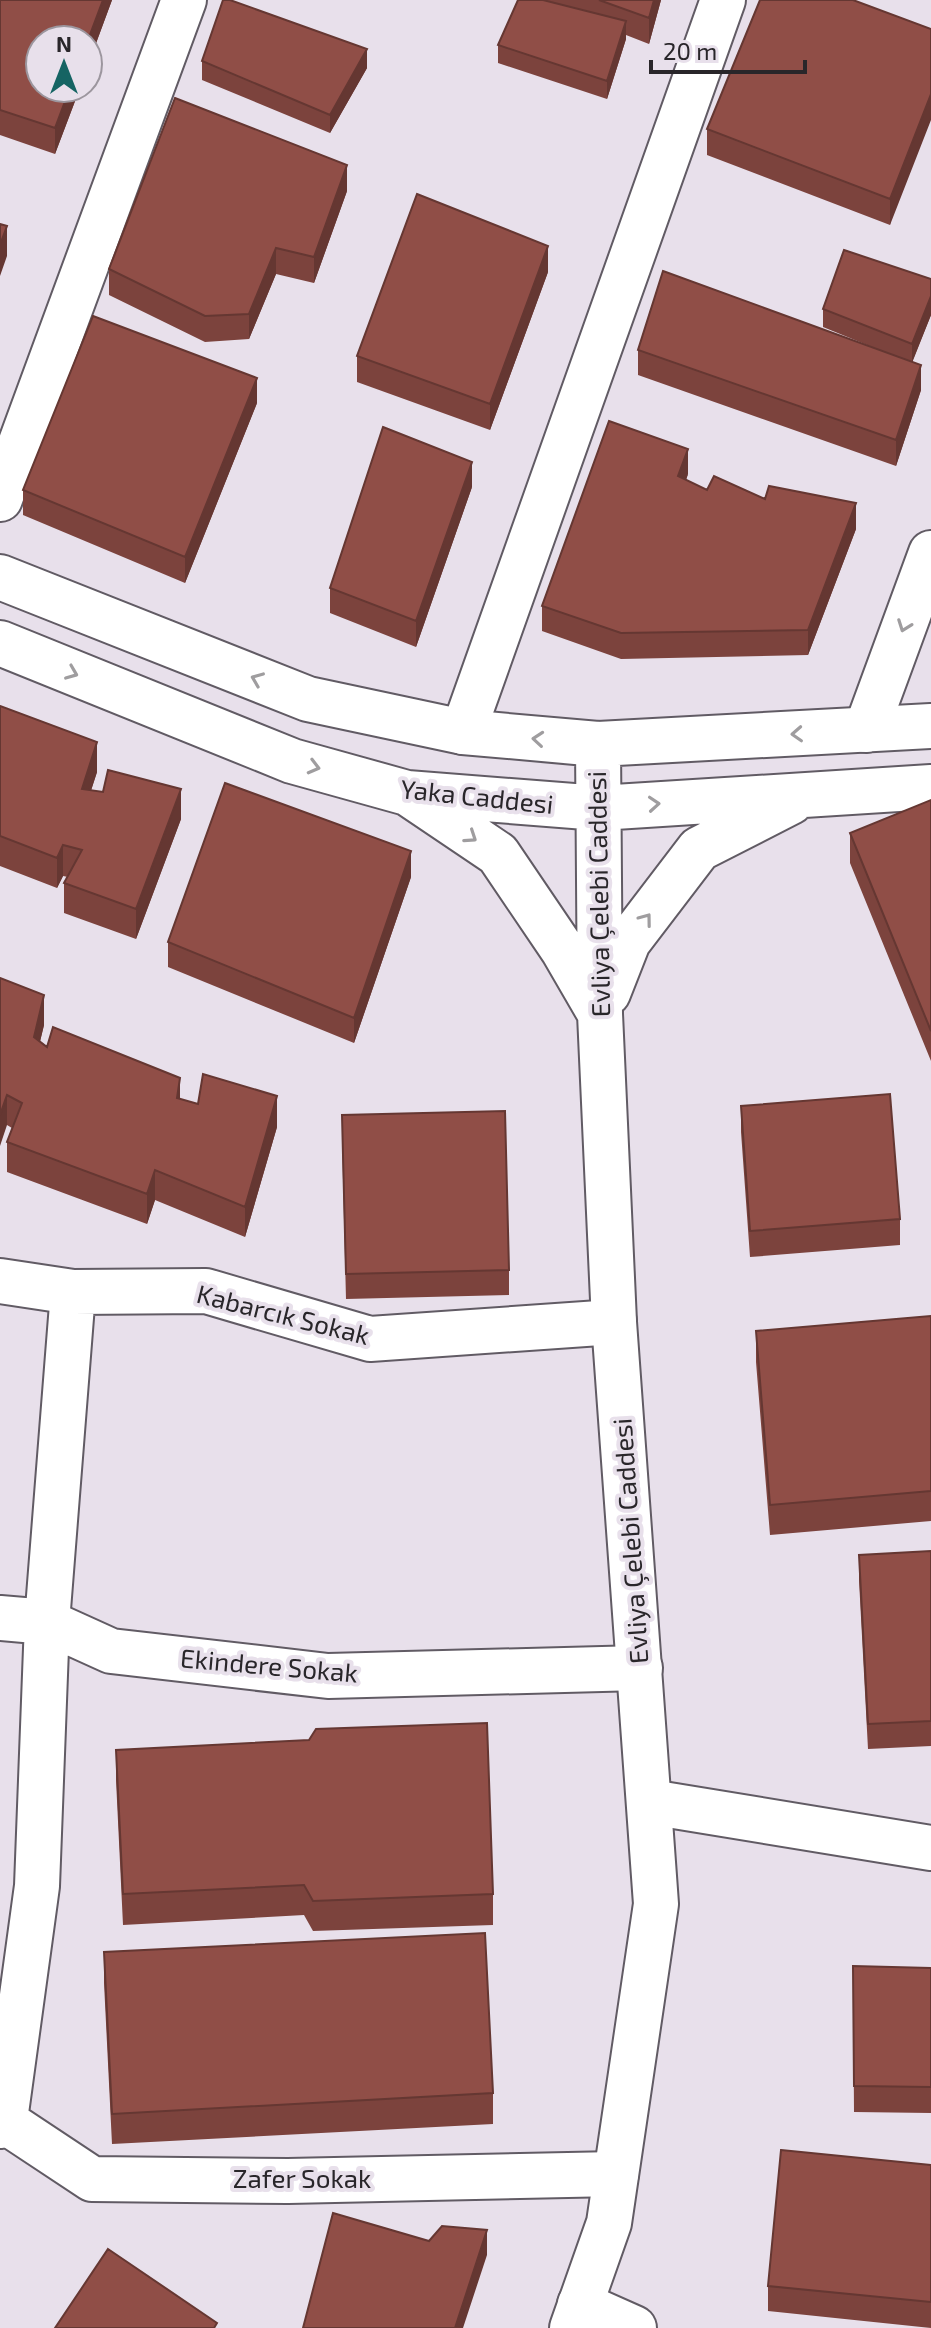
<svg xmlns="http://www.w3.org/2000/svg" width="931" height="2328" font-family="'Exo 2',sans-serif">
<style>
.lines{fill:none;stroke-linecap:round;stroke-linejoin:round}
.street-casing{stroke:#615b64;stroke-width:48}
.secondary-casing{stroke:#615b64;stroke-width:48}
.street{stroke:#fff;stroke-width:44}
.secondary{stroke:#fff;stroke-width:44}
.wall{fill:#7c433d}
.shaded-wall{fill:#653732}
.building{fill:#904e47;stroke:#653732;stroke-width:2}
.oneway{stroke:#9f9d9f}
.labels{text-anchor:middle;stroke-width:8;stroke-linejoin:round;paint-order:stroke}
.street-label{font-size:26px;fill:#29262a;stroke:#e8e0eb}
</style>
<rect width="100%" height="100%" fill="#e8e0eb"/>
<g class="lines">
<defs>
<path id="street" d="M 0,499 L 184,0
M 866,730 L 931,553
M 463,732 L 723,0
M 0,1281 L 73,1292 L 206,1291 L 370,1339 L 614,1322
M 0,1618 L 47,1622 L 111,1651 L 328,1676 L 640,1668
M 650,1802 L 931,1848
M 0,2118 L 92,2179 L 288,2181 L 616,2174
M 0,2126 L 5,2120 L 37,1886 L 47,1622 L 73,1292
M 580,2304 L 634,2328"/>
<path id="secondary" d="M 0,577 L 308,699 L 463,732 L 598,744 L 931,726
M 0,643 L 292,761 L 407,793 L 599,808 L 931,787
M 409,794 L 498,854 L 563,950 L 599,1012
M 608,993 L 628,942 L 699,849 L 791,802
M 572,2328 L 609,2223 L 656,1904 L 614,1322 L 600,1014 L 598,744"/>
</defs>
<use href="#street" class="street-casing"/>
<use href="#secondary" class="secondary-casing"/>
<use href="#street" class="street"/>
<use href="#secondary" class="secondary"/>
</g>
<path class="wall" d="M 0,0 L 112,0 L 88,65 L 40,88 L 80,88 L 55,154 L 0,135 Z
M 518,0 L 661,0 L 649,44 L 626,35 L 626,39 L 607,99 L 498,63 L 498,45 Z
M 931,29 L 890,225 L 707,155 L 707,129 Z
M 202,61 L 367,68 L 330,133 L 202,80 Z
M 347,191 L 314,283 L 276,274 L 249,339 L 205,342 L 109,295 L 109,269 Z
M 548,272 L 490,430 L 357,382 L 357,356 Z
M 931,279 L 931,315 L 912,362 L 921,390 L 896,466 L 638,375 L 638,350 L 872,347 L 823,327 L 823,309 Z
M 257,403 L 185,583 L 23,515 L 23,490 Z
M 688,474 L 686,480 L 707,490 L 765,499 L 856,529 L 808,655 L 621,659 L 542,631 L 542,606 Z
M 472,487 L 416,647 L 330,613 L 330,588 Z
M 0,706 L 97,772 L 91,790 L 181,819 L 136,939 L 64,913 L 64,883 L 68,877 L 63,876 L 57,888 L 0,866 Z
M 931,800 L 931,1061 L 850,863 L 850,833 Z
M 411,877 L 354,1043 L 168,967 L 168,942 Z
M 0,978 L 44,1025 L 40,1041 L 47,1047 L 180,1099 L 277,1127 L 245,1237 L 155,1200 L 147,1224 L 7,1172 L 7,1142 L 12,1128 L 7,1125 Z
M 741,1106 L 900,1219 L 900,1245 L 750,1257 L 741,1132 Z
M 342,1140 L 509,1270 L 509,1295 L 346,1299 Z
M 931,1316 L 931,1521 L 770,1535 L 756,1362 L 756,1331 Z
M 931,1551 L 931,1746 L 868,1749 L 859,1580 L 859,1555 Z
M 116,1750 L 493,1894 L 493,1925 L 313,1931 L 304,1915 L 123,1925 L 116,1780 Z
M 104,1952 L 493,2093 L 493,2124 L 112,2144 L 104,1983 Z
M 853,1966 L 931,1968 L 931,2113 L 854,2112 Z
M 931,2165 L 931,2328 L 768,2311 L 768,2286 Z"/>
<path class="shaded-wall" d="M 103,0 L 112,0 L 88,65 L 88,40 Z
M 654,0 L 661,0 L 649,44 L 649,18 Z
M 626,21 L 626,39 L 607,99 L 607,81 Z
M 367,49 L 367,68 L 330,133 L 330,115 Z
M 70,88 L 80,88 L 55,154 L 55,128 Z
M 931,94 L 931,120 L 890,225 L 890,199 Z
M 347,165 L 347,191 L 314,283 L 314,257 Z
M 7,226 L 7,256 L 0,276 L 0,245 Z
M 548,246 L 548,272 L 490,430 L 490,404 Z
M 276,248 L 276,274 L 249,339 L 249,314 Z
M 931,296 L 931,315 L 912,363 L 912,344 Z
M 921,365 L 921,390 L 896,466 L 896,440 Z
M 257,378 L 257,403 L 185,583 L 185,557 Z
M 688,449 L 688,474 L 678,502 L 678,476 Z
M 472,462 L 472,487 L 416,647 L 416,621 Z
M 856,503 L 856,529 L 808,655 L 808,630 Z
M 97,742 L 97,772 L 82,819 L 82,789 Z
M 181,789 L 181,819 L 136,939 L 136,909 Z
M 63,845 L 63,876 L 57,888 L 57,858 Z
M 411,851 L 411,877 L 354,1043 L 354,1018 Z
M 44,995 L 44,1025 L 34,1067 L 34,1037 Z
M 180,1078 L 180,1108 L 177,1098 Z
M 7,1095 L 7,1125 L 0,1146 L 0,1115 Z
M 277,1096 L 277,1127 L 245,1237 L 245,1207 Z
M 155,1170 L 155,1200 L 147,1224 L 147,1194 Z
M 487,2230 L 487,2255 L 463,2328 L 455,2328 Z"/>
<path class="building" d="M 0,0 L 103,0 L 88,40 L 40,40 L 40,88 L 70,88 L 55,128 L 0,110 Z
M 223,0 L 230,0 L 367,49 L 330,115 L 202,61 Z
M 518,0 L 543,0 L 626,21 L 607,81 L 498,45 Z
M 599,0 L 654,0 L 649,18 Z
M 760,0 L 853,0 L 931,29 L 931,94 L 890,199 L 707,129 Z
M 175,98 L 347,165 L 314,257 L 276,248 L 249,314 L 205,316 L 109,269 Z
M 417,194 L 548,246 L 490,404 L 357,356 Z
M 0,224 L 7,226 L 0,245 Z
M 844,250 L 931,279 L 931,296 L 912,344 L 823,309 Z
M 663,271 L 921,365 L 896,440 L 638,350 Z
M 93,316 L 257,378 L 185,557 L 23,490 Z
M 609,421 L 688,449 L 678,476 L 707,490 L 714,476 L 765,499 L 769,486 L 856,503 L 808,630 L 621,633 L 542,606 Z
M 383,427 L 472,462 L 416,621 L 330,588 Z
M 0,706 L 97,742 L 82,789 L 103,792 L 108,770 L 181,789 L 136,909 L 64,883 L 82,850 L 63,845 L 57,858 L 0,836 Z
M 225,783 L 411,851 L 354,1018 L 168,942 Z
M 931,800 L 931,1031 L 850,833 Z
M 0,978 L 44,995 L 34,1037 L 47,1047 L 53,1027 L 180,1078 L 177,1098 L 198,1104 L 203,1074 L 277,1096 L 245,1207 L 155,1170 L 147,1194 L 7,1142 L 22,1103 L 7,1095 L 0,1115 Z
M 890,1094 L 900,1219 L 750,1231 L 741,1106 Z
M 505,1111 L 509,1270 L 346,1274 L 342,1115 Z
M 931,1316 L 931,1491 L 770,1505 L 756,1331 Z
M 931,1551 L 931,1721 L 868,1724 L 859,1555 Z
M 487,1723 L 493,1894 L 313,1901 L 304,1885 L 123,1894 L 116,1750 L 309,1740 L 316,1729 Z
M 485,1933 L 493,2093 L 112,2114 L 104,1952 Z
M 853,1966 L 931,1968 L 931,2087 L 854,2086 Z
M 781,2150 L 931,2165 L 931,2302 L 768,2286 Z
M 333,2213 L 429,2241 L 442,2226 L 487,2230 L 455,2328 L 303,2328 Z
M 108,2249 L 217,2323 L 214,2328 L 55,2328 Z"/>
<defs><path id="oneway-chevron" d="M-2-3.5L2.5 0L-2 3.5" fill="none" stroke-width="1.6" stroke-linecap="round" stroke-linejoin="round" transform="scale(2)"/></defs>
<g class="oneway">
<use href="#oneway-chevron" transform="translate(904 626) rotate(110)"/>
<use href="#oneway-chevron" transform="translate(72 673) rotate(22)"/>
<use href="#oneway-chevron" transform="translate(257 679) rotate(-158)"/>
<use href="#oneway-chevron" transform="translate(797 734) rotate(177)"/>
<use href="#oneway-chevron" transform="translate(538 739) rotate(-175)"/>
<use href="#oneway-chevron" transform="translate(314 767) rotate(15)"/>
<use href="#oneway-chevron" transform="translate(654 804) rotate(-4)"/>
<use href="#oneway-chevron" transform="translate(471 837) rotate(34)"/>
<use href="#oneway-chevron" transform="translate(646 919) rotate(-53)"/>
</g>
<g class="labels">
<g class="street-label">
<text transform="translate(477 797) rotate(6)" y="9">Yaka Caddesi</text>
<text transform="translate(599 894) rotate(-91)" y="9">Evliya Çelebi Caddesi</text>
<text transform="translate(283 1315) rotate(14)" y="9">Kabarcık Sokak</text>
<text transform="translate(631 1541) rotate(-94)" y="9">Evliya Çelebi Caddesi</text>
<text transform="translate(269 1666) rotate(5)" y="9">Ekindere Sokak</text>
<text x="302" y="2188">Zafer Sokak</text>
</g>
</g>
<g transform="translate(64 64)"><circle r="38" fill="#e8e0eb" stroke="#9c969e" stroke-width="2"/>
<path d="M0-6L14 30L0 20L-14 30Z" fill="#156463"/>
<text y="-12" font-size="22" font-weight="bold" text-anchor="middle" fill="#29262a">N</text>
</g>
<path d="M651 60v12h154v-12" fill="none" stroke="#29262a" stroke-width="4"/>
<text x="663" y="60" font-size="24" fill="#29262a" stroke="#e8e0eb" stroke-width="6" paint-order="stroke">20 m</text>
</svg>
